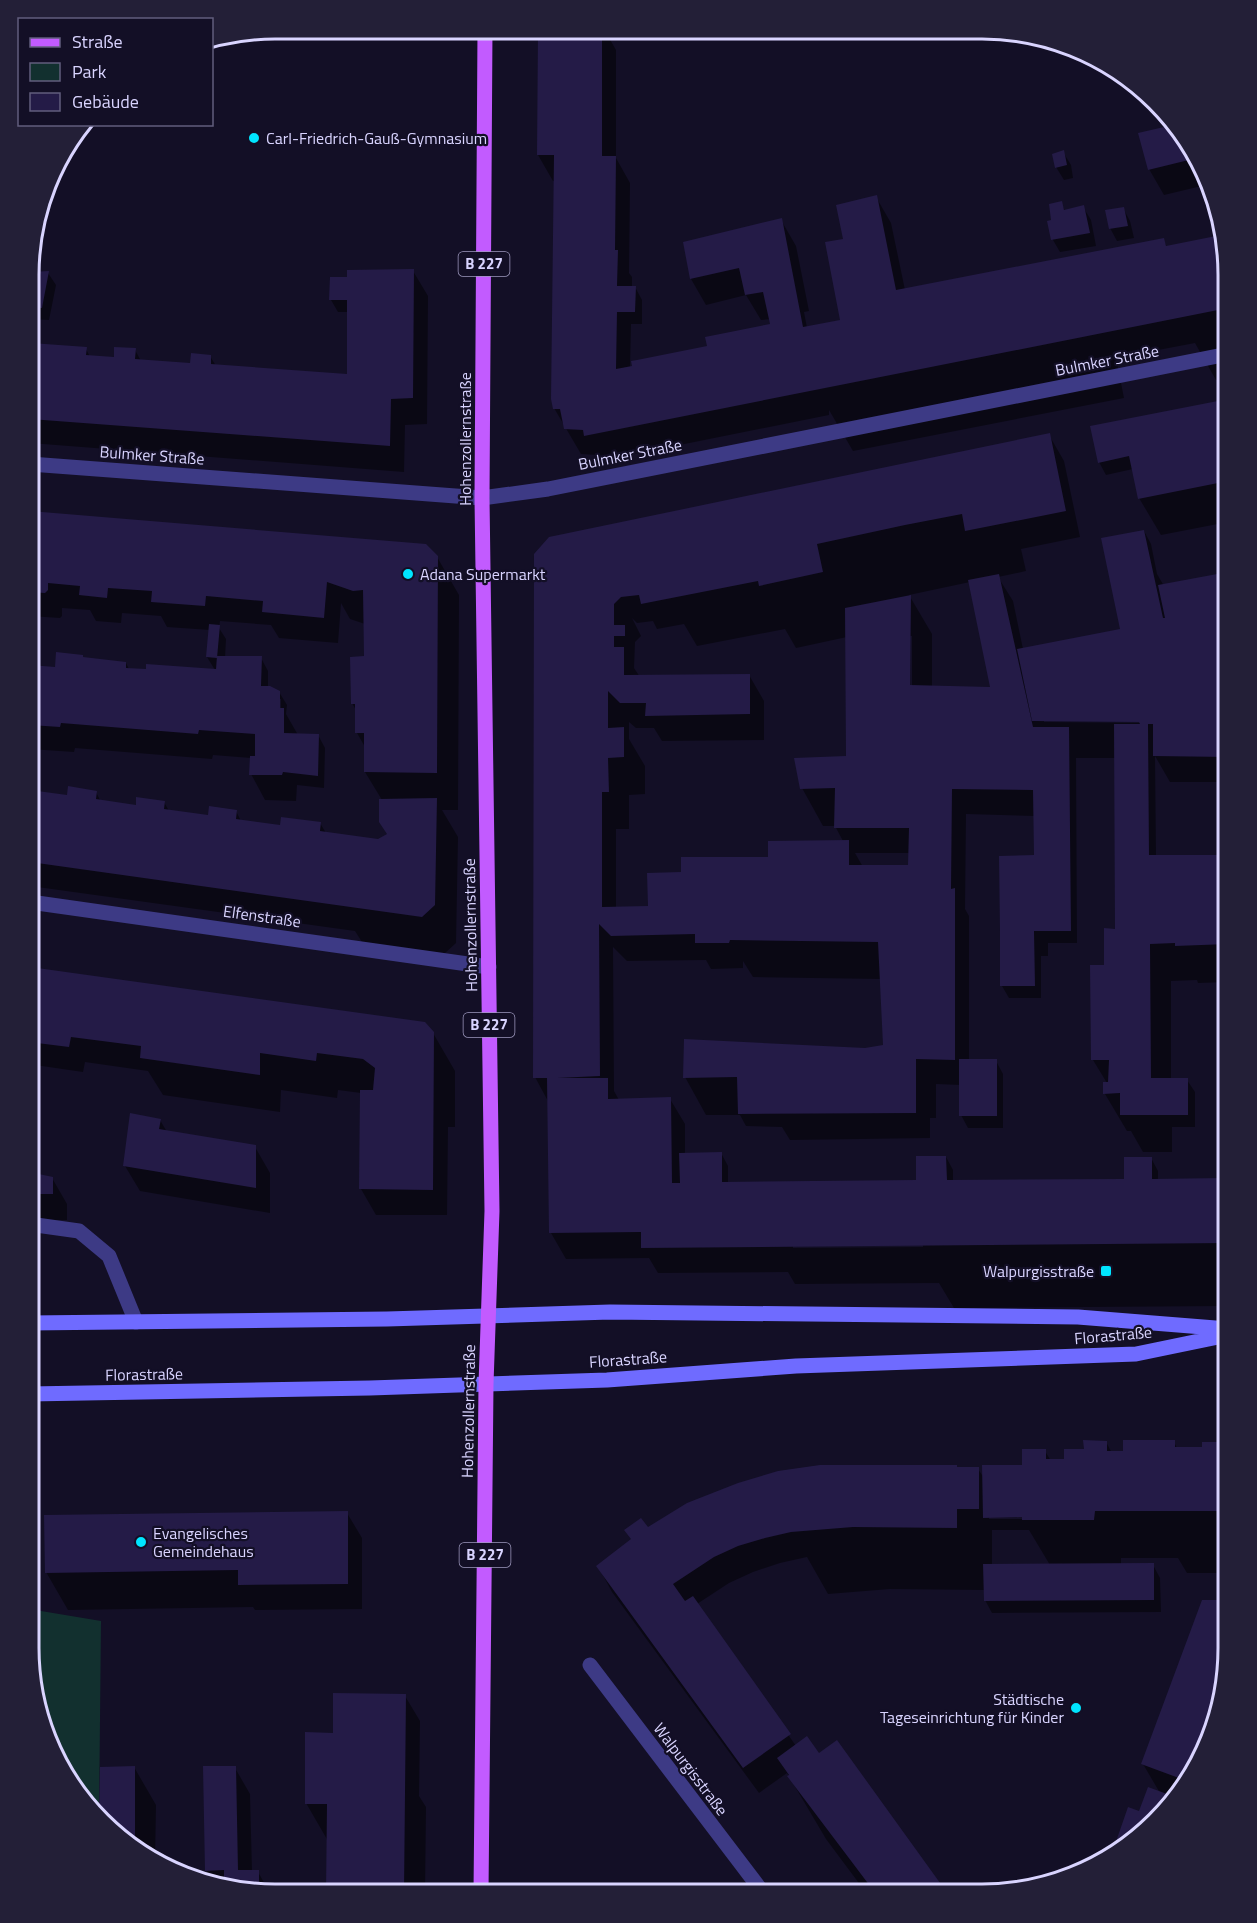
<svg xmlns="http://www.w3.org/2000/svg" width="1257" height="1923" font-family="'Titillium Web',sans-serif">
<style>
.green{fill:#12302f}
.shadow{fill:#0007;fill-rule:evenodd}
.building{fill:#241b47}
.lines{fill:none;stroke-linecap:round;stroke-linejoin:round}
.service{stroke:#3d3a85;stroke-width:15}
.minor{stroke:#3d3a85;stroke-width:15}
.secondary{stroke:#6f6bff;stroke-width:15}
.primary{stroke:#c25bff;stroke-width:15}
.poi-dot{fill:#00e5ff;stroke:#130f26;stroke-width:2}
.labels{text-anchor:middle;stroke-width:4.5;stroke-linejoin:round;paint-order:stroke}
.shield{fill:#130f26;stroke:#9e99be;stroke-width:1.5}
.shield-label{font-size:15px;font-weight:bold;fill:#d9d4ff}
.poi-label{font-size:16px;fill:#d9d4ff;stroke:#130f26;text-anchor:start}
.street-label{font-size:16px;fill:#d9d4ff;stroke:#130f26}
.rim{fill:none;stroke:#d9d4ff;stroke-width:3}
</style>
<rect width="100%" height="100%" fill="#130f26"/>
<path class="green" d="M 29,1609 L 101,1621 L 99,1818 L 80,1798 L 47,1743 L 29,1648 Z"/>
<path class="shadow" d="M 572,29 L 604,29 L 616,50 L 616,158 L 630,183 L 629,273 L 632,277 L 632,287 L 635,287 L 642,300 L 642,324 L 631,324 L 630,368 L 709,348 L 772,325 L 770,319 L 761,320 L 746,295 L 706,305 L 691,279 L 684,243 L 781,220 L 796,246 L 809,311 L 804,312 L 807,328 L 842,321 L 845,240 L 876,197 L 891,223 L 905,290 L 1163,240 L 1167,247 L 1221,237 L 1228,275 L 1228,378 L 1216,380 L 1195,343 L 1116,358 L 1124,398 L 853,451 L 829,410 L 829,415 L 600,461 L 597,455 L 581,454 L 554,408 L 555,181 L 553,181 L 538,155 Z
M 1178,125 L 1210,184 L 1164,195 L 1149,169 L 1140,134 Z
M 1063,152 L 1071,165 L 1073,178 L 1064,180 L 1056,167 Z
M 1061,203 L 1065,211 L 1083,207 L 1091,220 L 1096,246 L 1060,252 L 1053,240 L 1049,222 L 1053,221 Z
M 1123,208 L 1130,221 L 1134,238 L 1117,241 L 1110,228 Z
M 413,271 L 428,296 L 427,424 L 405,425 L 404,472 L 30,443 L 31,344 L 86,349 L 90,357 L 115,359 L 135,350 L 141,361 L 192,365 L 210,356 L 216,366 L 348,375 L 349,312 L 338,312 L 331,300 Z
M 31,273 L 48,273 L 56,285 L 49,320 L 31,319 Z
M 1228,400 L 1228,522 L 1161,535 L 1139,498 L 1133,469 L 1106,475 L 1099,462 L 1092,427 Z
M 1049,435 L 1064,461 L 1080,537 L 1021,549 L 1026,571 L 998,577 L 1013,601 L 1023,649 L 1121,630 L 1144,531 L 1151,544 L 1157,574 L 1164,586 L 1228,574 L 1228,782 L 1170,782 L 1155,756 L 1156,856 L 1228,856 L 1228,982 L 1198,983 L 1197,980 L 1171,981 L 1171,1080 L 1187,1080 L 1195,1092 L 1195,1127 L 1172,1127 L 1172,1152 L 1143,1152 L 1131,1131 L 1127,1131 L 1105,1094 L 1107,1083 L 1093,1060 L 1105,967 L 1116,930 L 1115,758 L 1076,758 L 1077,943 L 1048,943 L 1048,956 L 1041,956 L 1041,998 L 1009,998 L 1002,986 L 1035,857 L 1035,816 L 966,814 L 965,909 L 969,916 L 969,1061 L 996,1061 L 1003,1074 L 1003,1128 L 968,1128 L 961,1115 L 961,1085 L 936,1084 L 936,1118 L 930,1118 L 930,1138 L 790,1140 L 782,1127 L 746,1126 L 740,1115 L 706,1115 L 685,1077 L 884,1046 L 881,979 L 753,977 L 743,961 L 743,968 L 711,969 L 706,960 L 627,961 L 613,947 L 614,1091 L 619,1100 L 670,1099 L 685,1124 L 685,1154 L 721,1153 L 728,1166 L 728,1184 L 918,1182 L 946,1157 L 953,1170 L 953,1181 L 1127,1181 L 1151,1158 L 1158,1171 L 1158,1180 L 1227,1180 L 1225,1163 L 1228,1163 L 1228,1306 L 954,1308 L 939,1283 L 795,1284 L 788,1272 L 658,1273 L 649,1258 L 566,1259 L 551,1233 L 549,1103 L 535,1077 L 536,555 ZM 970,582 L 992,689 L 932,687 L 932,634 L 909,595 ZM 632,618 L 637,623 L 653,621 L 657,629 L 684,624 L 697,646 L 785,629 L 796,648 L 847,637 L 847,757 L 802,788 L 823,826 L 835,826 L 843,841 L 769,858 L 683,874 L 651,908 L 616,908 L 616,829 L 629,829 L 629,795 L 645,794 L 645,766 L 629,739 L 629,722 L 636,728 L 654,728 L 662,741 L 764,740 L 764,701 L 749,675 L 640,677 L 634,668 L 635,642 L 641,636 ZM 909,636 L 912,636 L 912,692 L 909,692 ZM 1044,719 L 1146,720 L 1146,723 L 1044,722 ZM 855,853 L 910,853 L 910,867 L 863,867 ZM 923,1244 L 923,1247 L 793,1248 L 793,1245 Z
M 30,512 L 437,557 L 459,595 L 458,810 L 442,810 L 458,837 L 456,943 L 444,954 L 362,942 L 355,931 L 30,886 L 30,791 L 69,797 L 96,792 L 101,802 L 137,806 L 164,802 L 169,811 L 210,816 L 236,811 L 241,821 L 281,827 L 320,823 L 326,833 L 379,841 L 388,834 L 382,800 L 365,772 L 365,747 L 357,733 L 357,712 L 352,703 L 365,657 L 365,624 L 350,619 L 341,603 L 338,643 L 279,638 L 271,625 L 220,621 L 219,628 L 226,639 L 225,658 L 261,658 L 268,671 L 268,687 L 279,692 L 287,705 L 286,714 L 298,735 L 318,735 L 325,748 L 324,788 L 297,785 L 296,801 L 265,800 L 251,774 L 251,758 L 213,755 L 212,759 L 75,748 L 74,752 L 30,749 L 30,666 L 56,668 L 84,659 L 126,663 L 129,669 L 215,670 L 207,657 L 210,630 L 167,627 L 161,616 L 122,613 L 121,623 L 96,621 L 90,610 L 62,608 L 62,616 L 60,618 L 30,616 ZM 278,699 L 281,699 L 281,715 Z
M 30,968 L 424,1023 L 433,1033 L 455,1071 L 455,1127 L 448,1127 L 447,1215 L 376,1215 L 361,1189 L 361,1093 L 338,1090 L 337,1098 L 281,1090 L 280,1112 L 163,1095 L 148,1071 L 85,1062 L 83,1072 L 35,1065 L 34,1071 L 29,1071 Z
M 160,1120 L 167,1132 L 255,1147 L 270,1173 L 270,1213 L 140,1191 L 125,1166 Z
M 29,1173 L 52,1178 L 67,1204 L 67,1220 L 33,1220 L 33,1277 L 29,1277 Z
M 1106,1442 L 1112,1453 L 1124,1452 L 1174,1442 L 1177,1448 L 1203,1448 L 1203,1444 L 1228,1443 L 1228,1573 L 1187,1573 L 1178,1558 L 1121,1558 L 1121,1565 L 1153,1565 L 1160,1578 L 1161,1612 L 992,1613 L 985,1600 L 985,1590 L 890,1589 L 828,1594 L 807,1557 L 780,1563 L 753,1572 L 729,1583 L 697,1604 L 796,1746 L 819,1755 L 836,1742 L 947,1894 L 867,1894 L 826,1839 L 787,1773 L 759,1793 L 612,1592 L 598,1566 L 647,1529 L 958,1469 L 978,1469 L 984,1478 L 1023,1467 L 1045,1451 L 1051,1461 L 1066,1461 ZM 989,1516 L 1025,1516 L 1025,1519 L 989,1519 ZM 992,1530 L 1029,1530 L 1050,1565 L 992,1565 Z
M 347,1513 L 362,1538 L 362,1609 L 255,1610 L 253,1607 L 68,1610 L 46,1572 Z
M 1228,1665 L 1215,1728 L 1178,1798 L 1132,1843 L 1112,1855 L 1160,1793 L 1143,1764 Z
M 405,1696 L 420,1721 L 419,1796 L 426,1807 L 425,1893 L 328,1893 L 328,1841 L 306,1803 L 335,1734 Z
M 134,1767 L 156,1805 L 155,1861 L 125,1844 Z
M 235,1768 L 250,1794 L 252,1872 L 258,1872 L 270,1893 L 243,1892 L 215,1885 L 206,1870 Z"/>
<path class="building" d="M 570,29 L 602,29 L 602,156 L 616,156 L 615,250 L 618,250 L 617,286 L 636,286 L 635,312 L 617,312 L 616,369 L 632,366 L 631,361 L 637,360 L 707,346 L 705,337 L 770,324 L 763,292 L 745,295 L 739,268 L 690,279 L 683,242 L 782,218 L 803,327 L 840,320 L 825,242 L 843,239 L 836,205 L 877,195 L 896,290 L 1164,238 L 1166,246 L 1221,235 L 1228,275 L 1228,308 L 584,436 L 583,430 L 564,429 L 560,409 L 553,409 L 551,399 L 554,155 L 537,155 L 538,32 L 570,32 Z
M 1177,124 L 1197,158 L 1148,170 L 1138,133 Z
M 1064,150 L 1067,165 L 1055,168 L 1052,154 Z
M 1062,201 L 1064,210 L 1084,205 L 1090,233 L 1051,240 L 1047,221 L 1051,220 L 1049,204 Z
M 1124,207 L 1128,226 L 1109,229 L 1105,210 Z
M 414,269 L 413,398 L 391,399 L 390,446 L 30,419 L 31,343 L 87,347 L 86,355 L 114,357 L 114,347 L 136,348 L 135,359 L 190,363 L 191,353 L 211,355 L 211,364 L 347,374 L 347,300 L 329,300 L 330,277 L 347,277 L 347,270 Z
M 49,271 L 42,308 L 31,307 L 31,272 Z
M 1228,399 L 1228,481 L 1138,499 L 1129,456 L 1098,463 L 1090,426 Z
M 1050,433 L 1066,511 L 965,531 L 962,514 L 905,525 L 817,544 L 823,572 L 759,586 L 758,581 L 641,604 L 639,595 L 621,597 L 614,604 L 614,625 L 625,625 L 625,636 L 614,636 L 614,647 L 624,647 L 624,675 L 750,674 L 750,714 L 645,716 L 646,703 L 620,703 L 608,691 L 608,728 L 624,727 L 624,757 L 608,758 L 609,792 L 602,792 L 602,907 L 648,906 L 647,873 L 681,872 L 681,857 L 768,857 L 768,841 L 849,840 L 849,865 L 908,865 L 909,828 L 834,828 L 835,788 L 800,789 L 794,758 L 846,756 L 845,608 L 911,595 L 910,685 L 990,687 L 968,580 L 999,574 L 1033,727 L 1069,727 L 1071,931 L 1034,931 L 1035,986 L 1000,986 L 1000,931 L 999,856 L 1034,855 L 1033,790 L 952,789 L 951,889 L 955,888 L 955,1060 L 916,1059 L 916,1113 L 738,1114 L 737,1077 L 683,1078 L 684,1039 L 865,1048 L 883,1045 L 878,942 L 730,940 L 729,943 L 695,943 L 695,934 L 611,936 L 599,924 L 600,1076 L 557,1078 L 608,1078 L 608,1099 L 671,1097 L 672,1183 L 680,1183 L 679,1153 L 722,1152 L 722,1182 L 916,1180 L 916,1156 L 946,1156 L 947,1180 L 1124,1179 L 1124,1157 L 1152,1157 L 1152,1179 L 1224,1178 L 1223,1162 L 1228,1162 L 1228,1243 L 641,1248 L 641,1232 L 549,1233 L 547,1078 L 533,1078 L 534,554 L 549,537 Z
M 30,511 L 426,544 L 438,556 L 437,773 L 364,772 L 364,733 L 355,733 L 355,704 L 351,704 L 350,657 L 364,656 L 363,590 L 353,591 L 327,582 L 324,618 L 262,612 L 263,601 L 206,596 L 205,606 L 151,602 L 152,591 L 108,588 L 107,598 L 79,595 L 80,586 L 48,583 L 48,590 L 45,593 L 30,592 Z
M 1144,530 L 1163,618 L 1165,618 L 1158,585 L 1228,572 L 1228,757 L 1153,756 L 1153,724 L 1148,724 L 1149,855 L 1228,855 L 1228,944 L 1175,946 L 1175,943 L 1150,944 L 1151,1078 L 1188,1078 L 1188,1115 L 1120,1115 L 1120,1093 L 1103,1094 L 1103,1082 L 1108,1082 L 1109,1060 L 1091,1060 L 1090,965 L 1104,965 L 1104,928 L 1115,929 L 1114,724 L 1140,724 L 1139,722 L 1032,721 L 1017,649 L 1120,629 L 1101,538 Z
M 209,624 L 220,625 L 217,658 L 206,657 Z
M 56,652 L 83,655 L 83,657 L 126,662 L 126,668 L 146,669 L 146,664 L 216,669 L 217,656 L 262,656 L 261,686 L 270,686 L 280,691 L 280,708 L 284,708 L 284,733 L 319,734 L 318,776 L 283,772 L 282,775 L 249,775 L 250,756 L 255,756 L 255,734 L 199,730 L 198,734 L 61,723 L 60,727 L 30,725 L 30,665 L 55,667 Z
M 68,786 L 97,791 L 96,799 L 136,805 L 136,797 L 165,801 L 164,809 L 208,815 L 209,806 L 237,810 L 236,819 L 280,825 L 281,817 L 321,822 L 320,831 L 378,839 L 387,834 L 379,822 L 379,799 L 437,798 L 435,905 L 422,917 L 30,862 L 30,790 L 67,795 Z
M 30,967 L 425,1022 L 434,1032 L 433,1190 L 359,1189 L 360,1090 L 373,1090 L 375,1068 L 363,1059 L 317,1053 L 316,1061 L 260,1053 L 260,1075 L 140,1058 L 141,1046 L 71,1037 L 69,1047 L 29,1042 Z
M 959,1059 L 997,1059 L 997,1116 L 959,1116 Z
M 130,1113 L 161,1119 L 159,1129 L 256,1145 L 256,1188 L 123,1166 Z
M 29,1172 L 53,1177 L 53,1194 L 29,1194 Z
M 1083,1440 L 1107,1441 L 1107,1451 L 1123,1451 L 1123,1440 L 1175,1440 L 1175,1447 L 1202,1447 L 1202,1442 L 1228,1442 L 1228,1557 L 1217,1557 L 1217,1511 L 1095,1511 L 1094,1520 L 1022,1520 L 1022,1517 L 983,1518 L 982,1465 L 1022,1465 L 1022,1449 L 1046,1449 L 1046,1459 L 1064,1459 L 1064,1449 L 1084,1449 Z
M 820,1465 L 957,1465 L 957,1467 L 979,1467 L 979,1509 L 957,1509 L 957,1528 L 853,1527 L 791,1532 L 765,1538 L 738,1546 L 714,1557 L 673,1584 L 685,1601 L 693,1596 L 791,1734 L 743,1768 L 596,1566 L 631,1539 L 624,1530 L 641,1518 L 648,1527 L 687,1503 L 738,1483 L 778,1471 Z
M 348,1511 L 348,1584 L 238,1585 L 238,1570 L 45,1573 L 44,1515 Z
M 1154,1563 L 1154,1600 L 984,1601 L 983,1564 Z
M 1202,1600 L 1228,1600 L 1228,1665 L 1215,1728 L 1187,1781 L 1141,1764 Z
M 333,1693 L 406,1694 L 404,1893 L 326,1893 L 327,1804 L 305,1804 L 305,1732 L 333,1733 Z
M 807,1736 L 819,1753 L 837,1740 L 948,1894 L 876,1894 L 787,1776 L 789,1775 L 777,1758 Z
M 135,1766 L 135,1849 L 125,1844 L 99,1818 L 100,1767 Z
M 203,1766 L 236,1766 L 238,1870 L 259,1870 L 259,1892 L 243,1892 L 224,1887 L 224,1870 L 205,1871 Z
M 1148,1787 L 1178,1798 L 1132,1843 L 1111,1856 L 1128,1807 L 1139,1811 Z"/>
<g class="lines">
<path class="service" d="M 29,1224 L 79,1231 L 109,1256 L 136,1322"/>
<path class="minor" d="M 30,464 L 482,498 L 548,489 L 1228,354
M 30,902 L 489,967
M 590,1665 L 764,1894"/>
<path class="secondary" d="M 29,1323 L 387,1319 L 610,1312 L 1078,1317 L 1228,1329
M 29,1394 L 370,1388 L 607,1380 L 796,1366 L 1136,1354 L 1228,1335"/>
<path class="primary" d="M 481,1893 L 486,1384 L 492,1211 L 482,498 L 485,29"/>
</g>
<g class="poi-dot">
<circle cx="254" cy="138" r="6"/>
<circle cx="408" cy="574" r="6"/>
<rect x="1100" y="1265" width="12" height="12" rx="3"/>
<circle cx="141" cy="1542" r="6"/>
<circle cx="1076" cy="1708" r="6"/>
</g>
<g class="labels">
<g class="shield">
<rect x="458.5" y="252" width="51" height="24" rx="4.5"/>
<rect x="463.5" y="1013" width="51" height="24" rx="4.5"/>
<rect x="459.5" y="1543" width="51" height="24" rx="4.5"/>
</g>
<g class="shield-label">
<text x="484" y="269">B 227</text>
<text x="489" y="1030">B 227</text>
<text x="485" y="1560">B 227</text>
</g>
<g class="poi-label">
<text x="266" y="144">Carl-Friedrich-Gauß-Gymnasium</text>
<text x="420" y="580">Adana Supermarkt</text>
<text x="1094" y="1277" text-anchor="end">Walpurgisstraße</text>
<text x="153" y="1539">Evangelisches<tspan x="153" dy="18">Gemeindehaus</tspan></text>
<text x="1064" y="1705" text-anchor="end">Städtische<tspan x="1064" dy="18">Tageseinrichtung für Kinder</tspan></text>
</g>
<g class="street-label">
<text transform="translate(1107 360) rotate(-11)" y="6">Bulmker Straße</text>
<text transform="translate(465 439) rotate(-90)" y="6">Hohenzollernstraße</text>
<text transform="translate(630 454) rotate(-11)" y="6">Bulmker Straße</text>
<text transform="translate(152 455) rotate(4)" y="6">Bulmker Straße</text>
<text transform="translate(262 916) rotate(8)" y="6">Elfenstraße</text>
<text transform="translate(470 925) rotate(-91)" y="6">Hohenzollernstraße</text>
<text transform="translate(1113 1335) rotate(-5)" y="6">Florastraße</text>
<text transform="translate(628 1359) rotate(-4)" y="6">Florastraße</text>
<text transform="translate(144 1374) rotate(-1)" y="6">Florastraße</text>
<text transform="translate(468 1411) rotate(-89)" y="6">Hohenzollernstraße</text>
<text transform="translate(691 1769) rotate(53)" y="6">Walpurgisstraße</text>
</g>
</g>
<path d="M0 0H1257V1923H0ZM275 39H982A236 236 0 0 1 1218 275V1648A236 236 0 0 1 982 1884H275A236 236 0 0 1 39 1648V275A236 236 0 0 1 275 39Z" fill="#231f37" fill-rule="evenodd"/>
<path class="rim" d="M275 39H982A236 236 0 0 1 1218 275V1648A236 236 0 0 1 982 1884H275A236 236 0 0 1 39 1648V275A236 236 0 0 1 275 39Z"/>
<rect x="18" y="18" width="195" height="108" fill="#130f26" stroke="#625e7d" stroke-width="1.5"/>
<rect x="30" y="38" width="30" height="9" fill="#c25bff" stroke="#625e7d" stroke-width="1.5"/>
<text x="72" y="48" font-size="18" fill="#d9d4ff">Straße</text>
<rect x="30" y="63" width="30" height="18" fill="#12302f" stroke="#625e7d" stroke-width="1.5"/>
<text x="72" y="78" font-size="18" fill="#d9d4ff">Park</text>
<rect x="30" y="93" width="30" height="18" fill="#241b47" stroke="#625e7d" stroke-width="1.5"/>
<text x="72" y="108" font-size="18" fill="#d9d4ff">Gebäude</text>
</svg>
